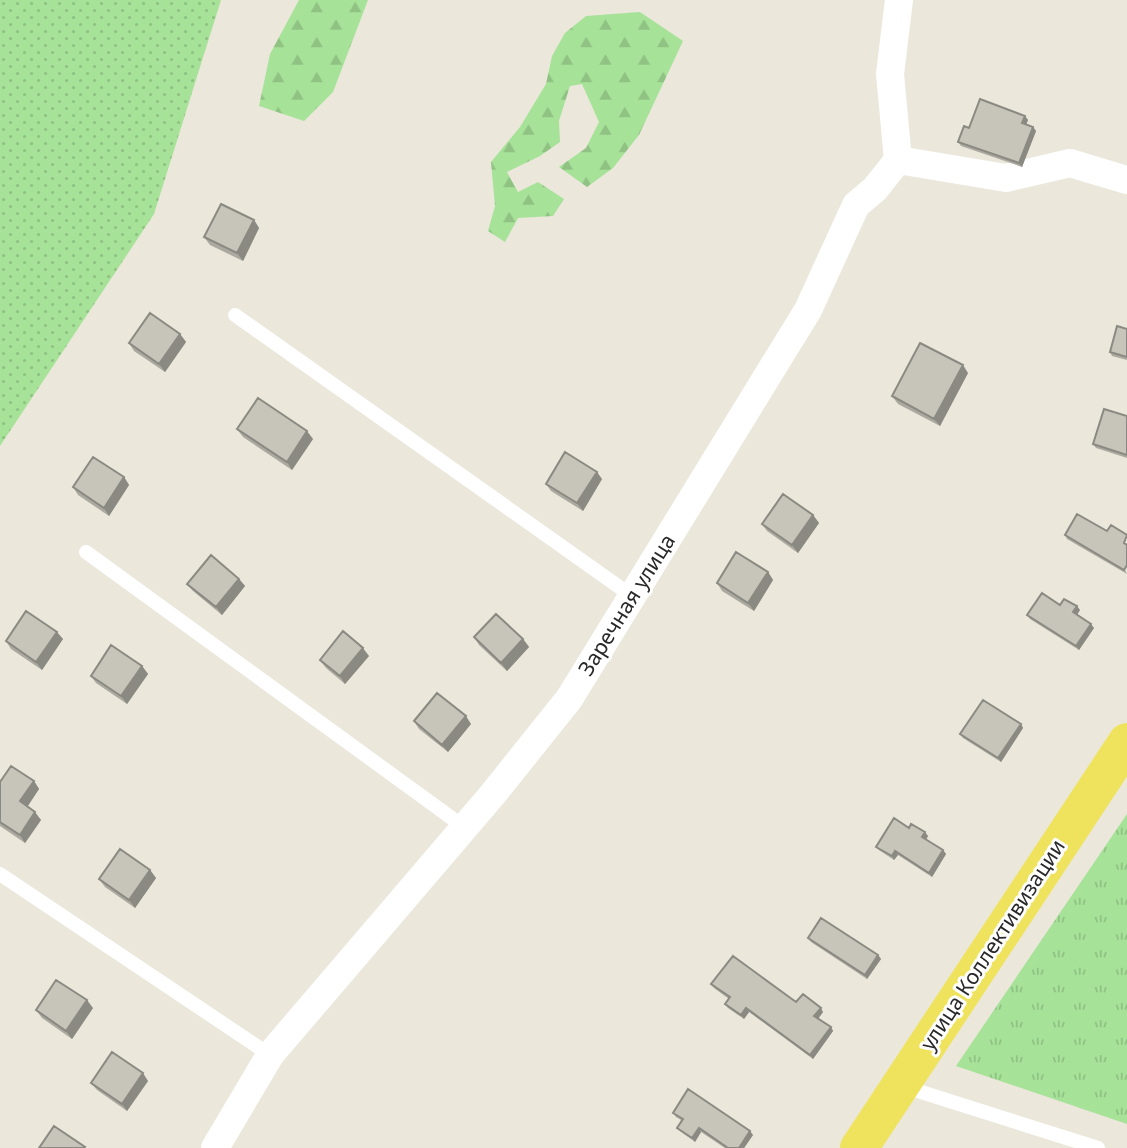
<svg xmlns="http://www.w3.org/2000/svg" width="1127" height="1148" font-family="'Noto Sans',sans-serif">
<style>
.grass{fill:url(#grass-dots)}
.forest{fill:url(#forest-firs)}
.park{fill:url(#park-tufts)}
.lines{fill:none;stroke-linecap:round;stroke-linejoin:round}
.lane{stroke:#fff;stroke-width:14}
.street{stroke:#fff;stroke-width:28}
.primary{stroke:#efe35d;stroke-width:38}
.wall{fill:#aba9a0}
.shaded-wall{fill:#8b8a82}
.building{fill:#c7c5ba;stroke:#8b8a82;stroke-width:2}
.labels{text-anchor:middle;stroke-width:6;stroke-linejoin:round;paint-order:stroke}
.street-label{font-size:21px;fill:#292929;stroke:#fff}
</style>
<defs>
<pattern id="grass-dots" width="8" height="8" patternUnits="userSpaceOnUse" patternTransform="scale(1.75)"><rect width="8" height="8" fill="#a6e298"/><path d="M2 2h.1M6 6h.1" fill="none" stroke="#8fc283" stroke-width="1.8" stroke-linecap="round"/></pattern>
<pattern id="forest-firs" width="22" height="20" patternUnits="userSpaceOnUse" patternTransform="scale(1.75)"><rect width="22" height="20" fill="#a6e298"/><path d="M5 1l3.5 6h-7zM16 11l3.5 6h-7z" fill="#8fc283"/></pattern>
<pattern id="park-tufts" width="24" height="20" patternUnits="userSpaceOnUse" patternTransform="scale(1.75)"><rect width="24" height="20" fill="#a6e298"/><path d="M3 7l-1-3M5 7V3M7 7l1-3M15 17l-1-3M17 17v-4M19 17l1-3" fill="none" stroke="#8fc283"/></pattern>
</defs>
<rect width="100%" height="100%" fill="#ebe7db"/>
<path class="grass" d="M 0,0 L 221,0 L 154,214 L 0,446 Z"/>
<path class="forest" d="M 299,0 L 368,0 L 333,92 L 304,121 L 259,106 L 270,54 Z
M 640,12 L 683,41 L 639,135 L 613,168 L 587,187 L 559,167 L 586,148 L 599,122 L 582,84 L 570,86 L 559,121 L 560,142 L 540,156 L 507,172 L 518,192 L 538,182 L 564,199 L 553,216 L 518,218 L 505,242 L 488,231 L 495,206 L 491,162 L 520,127 L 546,84 L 552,56 L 565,33 L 586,16 Z"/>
<path class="park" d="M 1127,814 L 1127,1124 L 956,1066 Z"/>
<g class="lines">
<path class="lane" d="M 235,315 L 632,596
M 86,552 L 464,827
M 0,874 L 270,1055
M 902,1086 L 1098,1148"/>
<path class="street" d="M 898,160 L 1006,178 L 1070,163 L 1127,180
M 215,1148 L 270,1055 L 493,794 L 569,699 L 808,310 L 856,205 L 875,189 L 898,160 L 890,74 L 899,0"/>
<path class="primary" d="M 859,1148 L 1127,742"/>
</g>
<path class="wall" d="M 1025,116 L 1028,120 L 1026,125 L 1033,127 L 1036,131 L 1022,167 L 961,146 L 958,142 L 969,128 Z
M 254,220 L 259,228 L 243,261 L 210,245 L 204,237 Z
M 1127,329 L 1127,360 L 1112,356 L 1110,352 Z
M 180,334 L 186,342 L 165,372 L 134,351 L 129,343 Z
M 968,373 L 940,426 L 898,404 L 892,396 Z
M 1127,416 L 1127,458 L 1096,448 L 1093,444 Z
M 237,429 L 313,439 L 292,470 L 243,437 Z
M 124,477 L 129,485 L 109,516 L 78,495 L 73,487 Z
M 602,479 L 583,511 L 551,491 L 546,484 Z
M 813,515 L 819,523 L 798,553 L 767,531 L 762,524 Z
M 1107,531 L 1127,574 L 1067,539 L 1065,535 Z
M 768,572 L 773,580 L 754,611 L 722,591 L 717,583 Z
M 239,579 L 245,586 L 222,615 L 193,591 L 187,584 Z
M 1060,605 L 1080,610 L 1077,615 L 1094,628 L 1079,650 L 1030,619 L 1027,615 Z
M 474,637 L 523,639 L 529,647 L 507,671 L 479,645 Z
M 63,639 L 42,670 L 11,649 L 6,641 Z
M 369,656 L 345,684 L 326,668 L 320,660 Z
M 142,666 L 148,674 L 127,704 L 96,683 L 91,676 Z
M 414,721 L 471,724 L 448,752 L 419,729 Z
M 1021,724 L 1023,728 L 1001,762 L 963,738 L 960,734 Z
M 34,781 L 39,789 L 27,806 L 41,820 L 25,843 L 0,826 L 0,782 Z
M 909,828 L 928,836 L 926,840 L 943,850 L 946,854 L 932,877 L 898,855 L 894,860 L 879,850 L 876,847 Z
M 150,870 L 156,878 L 135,908 L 105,887 L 99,879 Z
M 808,938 L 878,955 L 881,959 L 867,979 L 811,942 Z
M 711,984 L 796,1002 L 823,1012 L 818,1019 L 831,1027 L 833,1031 L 813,1059 L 749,1012 L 744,1019 L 728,1008 L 725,1004 L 729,999 L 714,988 Z
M 93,1008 L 72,1039 L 42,1018 L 36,1010 Z
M 148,1081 L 127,1111 L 97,1090 L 91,1083 Z
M 673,1113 L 753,1135 L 744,1148 L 725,1148 L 701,1132 L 695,1142 L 680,1131 L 677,1128 L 681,1120 L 676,1117 Z"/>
<path class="shaded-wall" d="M 1025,116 L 1028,120 L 1025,127 L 1022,123 Z
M 1033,127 L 1036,131 L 1022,167 L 1019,163 Z
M 254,220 L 259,228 L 243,261 L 237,253 Z
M 180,334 L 186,342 L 165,372 L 159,364 Z
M 963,365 L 968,373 L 940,426 L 934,419 Z
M 307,431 L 313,439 L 292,470 L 287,462 Z
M 597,472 L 602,479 L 583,511 L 577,503 Z
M 124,477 L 129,485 L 109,516 L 104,508 Z
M 813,515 L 819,523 L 798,553 L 792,545 Z
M 768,572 L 773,580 L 754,611 L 748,603 Z
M 239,579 L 245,586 L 222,615 L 216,607 Z
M 1077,606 L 1080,610 L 1076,616 L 1073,612 Z
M 1091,624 L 1094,628 L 1079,650 L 1076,646 Z
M 57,632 L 63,639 L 42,670 L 36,662 Z
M 523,639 L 529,647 L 507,671 L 501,663 Z
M 363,648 L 369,656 L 345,684 L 340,676 Z
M 142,666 L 148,674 L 127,704 L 121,696 Z
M 466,716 L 471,724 L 448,752 L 442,745 Z
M 1021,724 L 1023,728 L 1001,762 L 998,758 Z
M 34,781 L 39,789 L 26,809 L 20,801 Z
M 35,812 L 41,820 L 25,843 L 20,835 Z
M 925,832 L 928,836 L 925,841 L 922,837 Z
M 943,850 L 946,854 L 932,877 L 929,873 Z
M 895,851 L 898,855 L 894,860 L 892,856 Z
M 150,870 L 156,878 L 135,908 L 129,900 Z
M 878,955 L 881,959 L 867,979 L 865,975 Z
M 87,1000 L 93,1008 L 72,1039 L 66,1031 Z
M 746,1008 L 749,1012 L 744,1019 L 741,1015 Z
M 821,1008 L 823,1012 L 817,1020 L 814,1016 Z
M 831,1027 L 833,1031 L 813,1059 L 810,1055 Z
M 143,1073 L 148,1081 L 127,1111 L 122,1104 Z
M 699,1128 L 701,1132 L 695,1142 L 692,1138 Z
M 750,1131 L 753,1135 L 744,1148 L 739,1148 Z"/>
<path class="building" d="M 980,99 L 1025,116 L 1022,123 L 1033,127 L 1019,163 L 958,142 L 964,126 L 969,128 Z
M 221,204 L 254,220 L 237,253 L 204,237 Z
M 150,313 L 180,334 L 159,364 L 129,343 Z
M 1117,326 L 1127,329 L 1127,357 L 1110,352 Z
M 920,343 L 963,365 L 934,419 L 892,396 Z
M 258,398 L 307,431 L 287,462 L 237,429 Z
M 1104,409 L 1127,416 L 1127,455 L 1093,444 Z
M 565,452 L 597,472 L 577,503 L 546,484 Z
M 93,457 L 124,477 L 104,508 L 73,487 Z
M 783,494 L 813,515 L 792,545 L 762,524 Z
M 1077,514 L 1107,531 L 1111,525 L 1127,535 L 1124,543 L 1127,545 L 1127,565 L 1124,570 L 1065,535 Z
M 736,552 L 768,572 L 748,603 L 717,583 Z
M 211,555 L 239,579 L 216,607 L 187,584 Z
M 1042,593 L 1060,605 L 1064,599 L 1077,606 L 1073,612 L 1091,624 L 1076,646 L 1027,615 Z
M 26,611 L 57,632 L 36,662 L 6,641 Z
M 496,614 L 523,639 L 501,663 L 474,637 Z
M 343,631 L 363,648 L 340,676 L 320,660 Z
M 111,645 L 142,666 L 121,696 L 91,676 Z
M 437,693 L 466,716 L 442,745 L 414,721 Z
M 983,700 L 1021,724 L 998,758 L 960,734 Z
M 11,766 L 34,781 L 20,801 L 35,812 L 20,835 L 0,822 L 0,782 Z
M 894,818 L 909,828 L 911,824 L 925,832 L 922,837 L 943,850 L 929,873 L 895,851 L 892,856 L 876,847 Z
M 120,849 L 150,870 L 129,900 L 99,879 Z
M 821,918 L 878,955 L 865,975 L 808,938 Z
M 733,956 L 796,1002 L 803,994 L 821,1008 L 814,1016 L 831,1027 L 810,1055 L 746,1008 L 741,1015 L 725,1004 L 730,997 L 711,984 Z
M 56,980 L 87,1000 L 66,1031 L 36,1010 Z
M 112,1052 L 143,1073 L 122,1104 L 91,1083 Z
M 688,1089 L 750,1131 L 739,1148 L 728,1148 L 699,1128 L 692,1138 L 677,1128 L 683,1119 L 673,1113 Z
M 54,1126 L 85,1147 L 84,1148 L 39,1148 Z"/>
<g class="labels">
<g class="street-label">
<text transform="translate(627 605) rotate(-58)" y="7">Заречная улица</text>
<text transform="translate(993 945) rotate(-57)" y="7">улица Коллективизации</text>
</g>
</g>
</svg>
